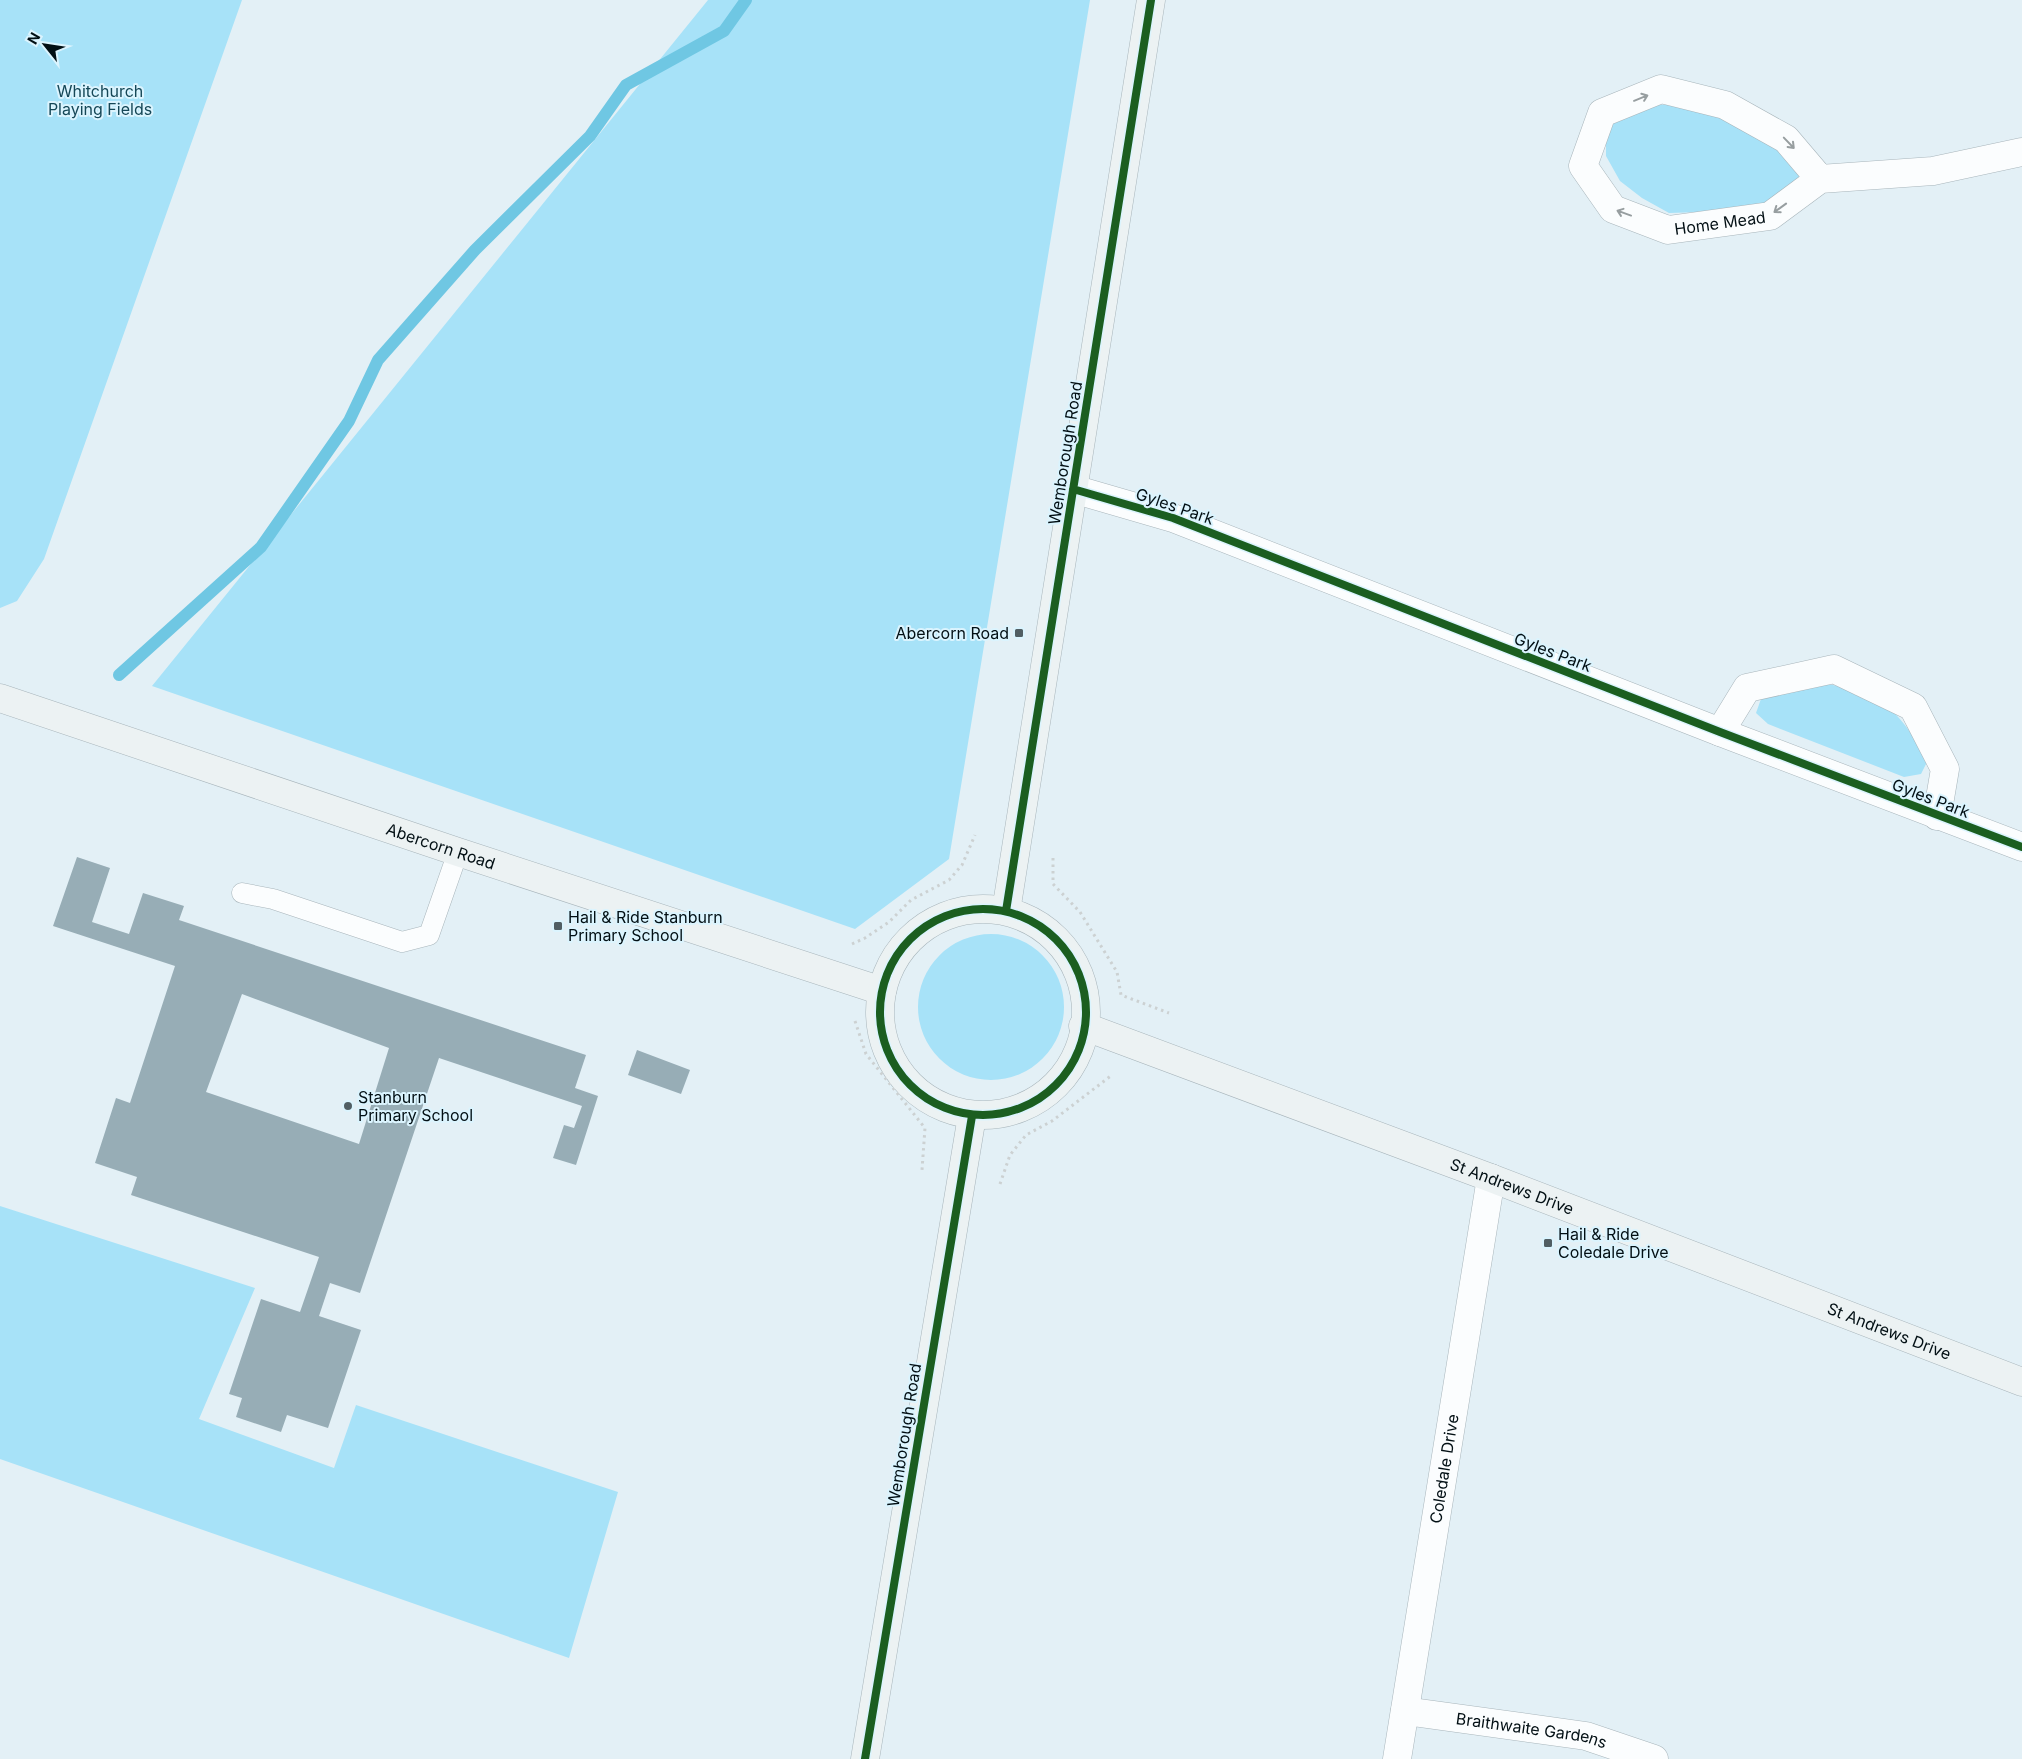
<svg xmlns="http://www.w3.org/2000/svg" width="2022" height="1759" font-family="Inter,sans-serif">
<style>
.green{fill:#a7e2f8}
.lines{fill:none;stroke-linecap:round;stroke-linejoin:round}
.stream{stroke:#6fc7e3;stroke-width:12}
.building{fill:#97adb6;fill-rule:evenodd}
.lane-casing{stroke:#a8b5bb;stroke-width:21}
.street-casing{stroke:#a8b5bb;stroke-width:29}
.secondary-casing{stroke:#a8b5bb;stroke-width:29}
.path{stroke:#ccd1d2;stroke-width:3;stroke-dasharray:2.5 4;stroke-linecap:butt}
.lane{stroke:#fbfdfe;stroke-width:20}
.street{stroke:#fbfdfe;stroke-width:28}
.secondary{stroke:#ecf2f3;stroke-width:28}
.cycleway-casing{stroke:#dbf4fe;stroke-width:11}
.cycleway{stroke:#1b5e20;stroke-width:8}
.oneway{stroke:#979ea0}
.poi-dot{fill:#515e63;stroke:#dbf4fe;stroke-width:2}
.labels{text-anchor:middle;stroke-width:4;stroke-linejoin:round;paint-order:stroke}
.park-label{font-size:16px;fill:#154757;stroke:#dbf4fe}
.street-label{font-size:16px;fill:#020f14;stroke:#dbf4fe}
.poi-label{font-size:16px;fill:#020f14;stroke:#dbf4fe;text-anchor:start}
</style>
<rect width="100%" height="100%" fill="#e3f0f6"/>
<path class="green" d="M 0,0 L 242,0 L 44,559 L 17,601 L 0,608 Z
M 708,0 L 1090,0 L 949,859 L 855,929 L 152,686 Z
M 1716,104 L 1780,140 L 1802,175 L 1793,191 L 1763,210 L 1669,213 L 1642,198 L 1620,181 L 1606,156 L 1606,136 L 1616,118 L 1639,105 Z
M 1828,684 C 1841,687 1854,689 1866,694 C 1896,706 1914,735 1927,762 L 1921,774 L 1904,777 L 1768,724 L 1756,713 L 1762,696 Z
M918 1007a73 73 0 1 1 146 0a73 73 0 1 1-146 0Z
M 0,1206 L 255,1288 L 199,1419 L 334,1468 L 356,1405 L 618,1492 L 569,1658 L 0,1459 Z"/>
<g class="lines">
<path class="stream" d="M 119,675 L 261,547 L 349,421 L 378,360 L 475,250 L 590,136 L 626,85 L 724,31 L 746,0"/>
</g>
<path class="building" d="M 77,857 L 110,868 L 92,922 L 129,934 L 143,893 L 184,906 L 179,920 L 586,1055 L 575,1088 L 598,1096 L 576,1165 L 553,1158 L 564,1125 L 574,1128 L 582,1106 L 439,1058 L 360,1293 L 330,1283 L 319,1316 L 361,1330 L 328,1428 L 287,1415 L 281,1432 L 236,1417 L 242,1398 L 229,1394 L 261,1299 L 300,1312 L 319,1257 L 131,1195 L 137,1177 L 95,1163 L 116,1098 L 130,1103 L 175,966 L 53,926 ZM 242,994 L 389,1048 L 359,1144 L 206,1092 Z
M 637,1050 L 690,1070 L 681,1094 L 628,1075 Z"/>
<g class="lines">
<defs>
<path id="lane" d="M 242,893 L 273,899 L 402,942 L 429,935 L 458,852"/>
<g id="street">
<path id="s1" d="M 1820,179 L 1786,139 L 1725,105 L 1661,89 L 1602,113 L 1583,166 L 1613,209 L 1668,230 L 1770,216 L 1820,179 L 1933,171 L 2022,152"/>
<path d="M 1073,489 L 1173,518 L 1720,732 L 2022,847"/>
<path d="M 1720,732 L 1747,688 L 1834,669 L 1913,707 L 1945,769 L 1937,816"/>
<path id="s2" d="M 1405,1711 L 1586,1736 L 1654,1759"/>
<path id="s3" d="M 1397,1759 L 1491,1178"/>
</g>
<g id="secondary">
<path id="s4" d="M 0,698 L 458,852 L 882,991"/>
<circle cx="983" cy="1012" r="103"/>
<path d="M 1006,911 L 1151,0"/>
<path id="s5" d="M 1083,1026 L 1491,1178 L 2022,1382"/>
<path d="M 865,1759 L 972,1116"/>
</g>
</defs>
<use href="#lane" class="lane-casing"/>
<use href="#street" class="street-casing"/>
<use href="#secondary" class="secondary-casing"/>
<path class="path" d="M 1053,858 L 1053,884 L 1080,912 L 1117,972 L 1121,995 L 1169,1013
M 852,944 L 865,938 L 889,922 L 911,900 L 949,880 L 962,865 L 975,835
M 855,1021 L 866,1054 L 925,1128 L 922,1170
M 1000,1184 L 1010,1155 L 1026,1135 L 1052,1121 L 1112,1075"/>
<use href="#lane" class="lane"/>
<use href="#street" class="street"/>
<use href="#secondary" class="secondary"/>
<defs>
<path id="cycleway" d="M 1073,489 L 1173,518 L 1720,732 L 2022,847
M880 1012a103 103 0 1 1 206 0a103 103 0 1 1-206 0Z
M 1006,911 L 1151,0
M 865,1759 L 972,1116"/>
</defs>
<use href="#cycleway" class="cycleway-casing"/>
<use href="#cycleway" class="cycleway"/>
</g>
<defs><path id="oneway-shaft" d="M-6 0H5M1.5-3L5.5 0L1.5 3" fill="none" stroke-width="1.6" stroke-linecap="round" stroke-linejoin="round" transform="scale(1.25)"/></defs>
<g class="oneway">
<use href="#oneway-shaft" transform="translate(1641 98) rotate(-22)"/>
<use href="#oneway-shaft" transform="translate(1789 143) rotate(46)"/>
<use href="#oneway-shaft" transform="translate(1780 208) rotate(144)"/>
<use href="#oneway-shaft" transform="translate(1624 213) rotate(-160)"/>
</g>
<g class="poi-dot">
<rect x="1014" y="628" width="10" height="10" rx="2.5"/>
<rect x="553" y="921" width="10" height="10" rx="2.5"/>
<circle cx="348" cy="1106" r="5"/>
<rect x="1543" y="1238" width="10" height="10" rx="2.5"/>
</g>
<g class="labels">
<g class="park-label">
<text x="100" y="97">Whitchurch<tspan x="100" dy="18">Playing Fields</tspan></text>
</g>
<g class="street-label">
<text dy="6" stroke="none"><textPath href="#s1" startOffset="472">Home Mead</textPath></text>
<text transform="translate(1065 453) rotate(-81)" y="6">Wemborough Road</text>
<text transform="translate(1175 506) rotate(19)" y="6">Gyles Park</text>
<text transform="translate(1553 652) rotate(21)" y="6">Gyles Park</text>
<text transform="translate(1931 798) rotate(21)" y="6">Gyles Park</text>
<text dy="6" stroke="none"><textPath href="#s4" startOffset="465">Abercorn Road</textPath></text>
<text dy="6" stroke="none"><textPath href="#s5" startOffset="458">St Andrews Drive</textPath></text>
<text dy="6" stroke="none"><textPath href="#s5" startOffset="862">St Andrews Drive</textPath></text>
<text transform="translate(904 1435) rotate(-81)" y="6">Wemborough Road</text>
<text dy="6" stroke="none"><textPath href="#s3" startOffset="294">Coledale Drive</textPath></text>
<text dy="6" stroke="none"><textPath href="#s2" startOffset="128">Braithwaite Gardens</textPath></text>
</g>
<g class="poi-label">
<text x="1009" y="639" text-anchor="end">Abercorn Road</text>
<text x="568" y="923">Hail &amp; Ride Stanburn<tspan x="568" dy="18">Primary School</tspan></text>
<text x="358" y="1103">Stanburn<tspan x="358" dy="18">Primary School</tspan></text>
<text x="1558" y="1240">Hail &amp; Ride<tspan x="1558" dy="18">Coledale Drive</tspan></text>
</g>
</g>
<g transform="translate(45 45) rotate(300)" stroke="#dbf4fe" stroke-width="4" paint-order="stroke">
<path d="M0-4L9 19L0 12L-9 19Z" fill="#020f14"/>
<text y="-8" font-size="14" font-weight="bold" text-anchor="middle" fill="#020f14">N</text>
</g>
</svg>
